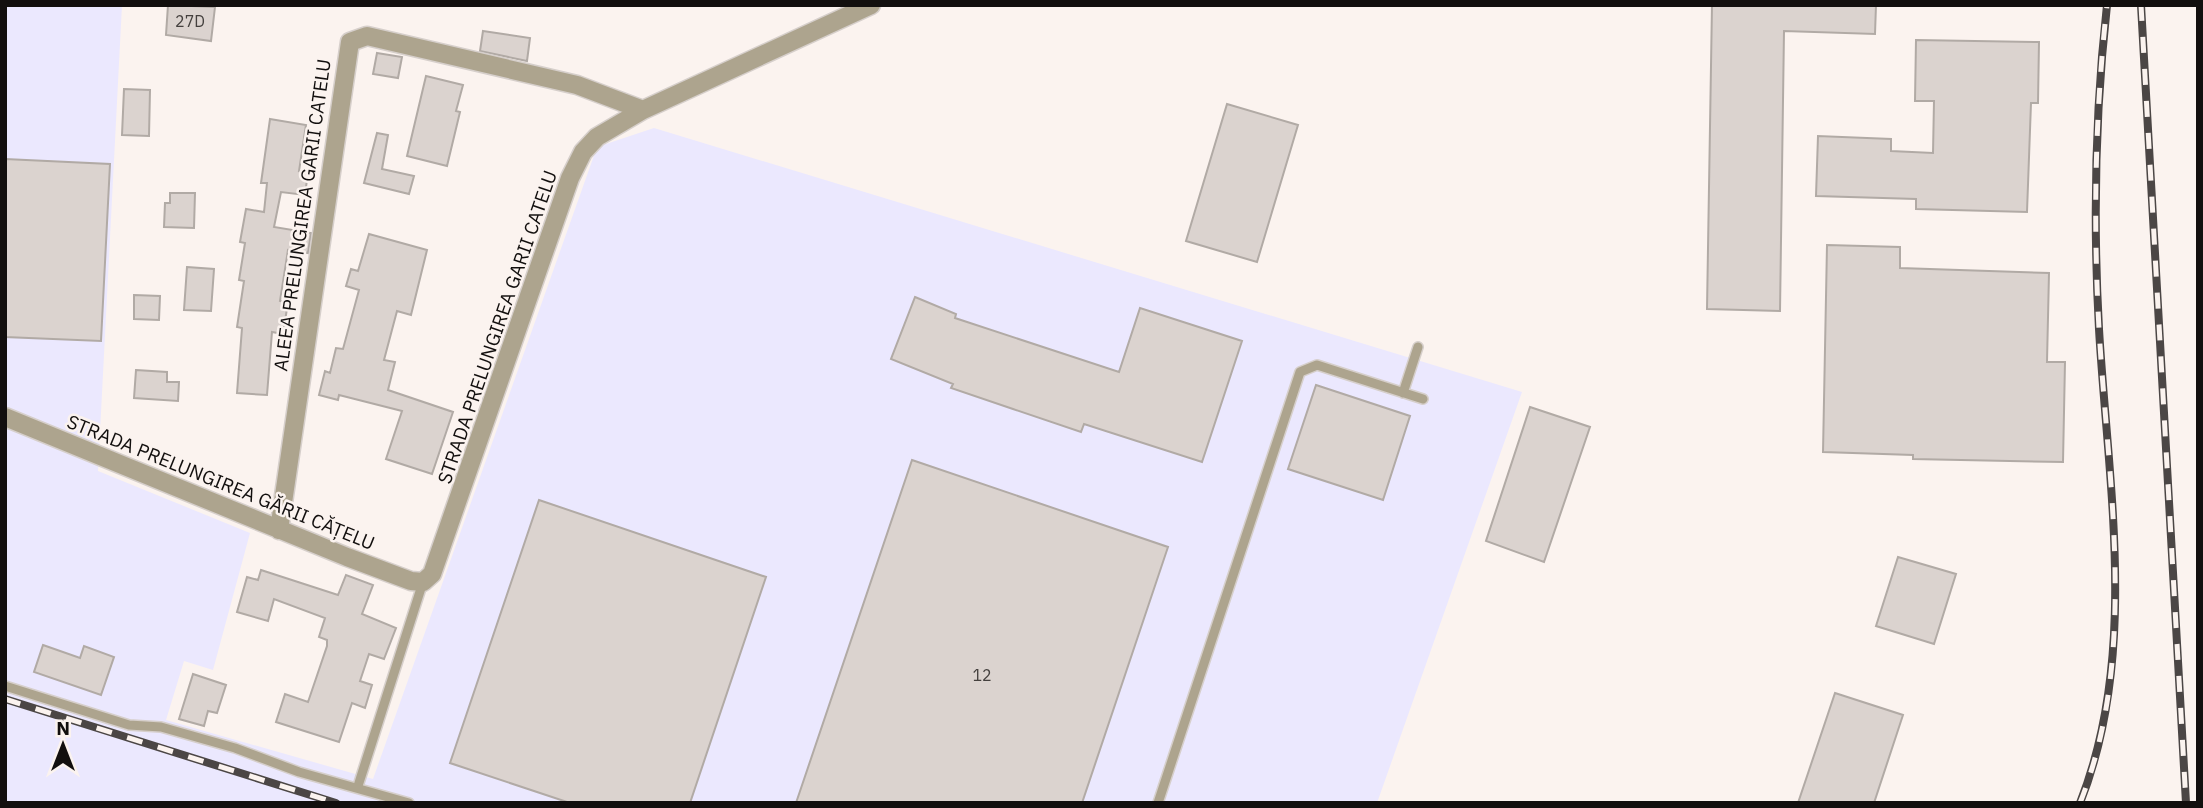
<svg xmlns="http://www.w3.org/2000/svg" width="2203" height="808" font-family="'IBM Plex Sans',sans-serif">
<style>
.industrial{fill:#ebe8fe}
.building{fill:#dbd3cf;stroke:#b1aaa5;stroke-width:2}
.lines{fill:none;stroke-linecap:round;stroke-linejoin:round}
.lane-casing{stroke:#d6cfcb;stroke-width:12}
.street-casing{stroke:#d6cfcb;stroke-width:21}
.lane{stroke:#ada48e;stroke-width:9}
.street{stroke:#ada48e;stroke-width:18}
.rail-casing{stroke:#4b4645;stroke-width:8}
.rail{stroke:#fbf3ef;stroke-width:5;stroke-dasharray:16;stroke-linecap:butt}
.labels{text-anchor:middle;stroke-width:5;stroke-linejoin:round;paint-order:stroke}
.number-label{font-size:16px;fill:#44403e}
.street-label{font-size:19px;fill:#120f0e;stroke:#fbf3ef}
</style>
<rect width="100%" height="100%" fill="#fbf3ef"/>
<path class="industrial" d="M 5,5 L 122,5 L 98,471 L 250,533 L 213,670 L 184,661 L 166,720 L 373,779 L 597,147 L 654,128 L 1522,392 L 1377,803 L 5,803 Z"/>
<path class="building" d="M 168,5 L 215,7 L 211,41 L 166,35 Z
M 1712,5 L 1876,5 L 1875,34 L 1784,31 L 1780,311 L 1707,309 Z
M 483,31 L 530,38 L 527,61 L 480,51 Z
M 1916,40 L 2039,42 L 2038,103 L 2031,103 L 2027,212 L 1916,209 L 1916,199 L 1816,196 L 1818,136 L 1891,139 L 1891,151 L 1933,153 L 1934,101 L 1915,101 Z
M 377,53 L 402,57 L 398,78 L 373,74 Z
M 426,76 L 463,85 L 456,111 L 460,112 L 447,166 L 407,156 Z
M 124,89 L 150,90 L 149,136 L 122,135 Z
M 1227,104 L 1298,125 L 1257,262 L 1186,241 Z
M 270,119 L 306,125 L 299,171 L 308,172 L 305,195 L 281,192 L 274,227 L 311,233 L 308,253 L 288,250 L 280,301 L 288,302 L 283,334 L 272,332 L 267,395 L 237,393 L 242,328 L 237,327 L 244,281 L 239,280 L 245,243 L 240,242 L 246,209 L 264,212 L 267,183 L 261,183 Z
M 377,133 L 388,135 L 382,169 L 414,176 L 409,194 L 364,183 Z
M 5,159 L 110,164 L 101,341 L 5,337 Z
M 170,193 L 195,193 L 194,228 L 164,227 L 165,203 L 170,203 Z
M 369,234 L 427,250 L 411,315 L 397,311 L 384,360 L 395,362 L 388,390 L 453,412 L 432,474 L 386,459 L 402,411 L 339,395 L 338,400 L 319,395 L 325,371 L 330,373 L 336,348 L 343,349 L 359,290 L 346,286 L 351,269 L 358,271 Z
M 1827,245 L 1900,247 L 1900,268 L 2049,273 L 2047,362 L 2065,362 L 2063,462 L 1913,459 L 1913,455 L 1823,452 Z
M 187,267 L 214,269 L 211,311 L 184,310 Z
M 134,295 L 160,296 L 159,320 L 134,319 Z
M 915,297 L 956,314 L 955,318 L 1119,372 L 1140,308 L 1242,341 L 1202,462 L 1084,424 L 1081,432 L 1013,409 L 951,388 L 953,384 L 891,359 Z
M 136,370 L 167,372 L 167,382 L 179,382 L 178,401 L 134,398 Z
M 1316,385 L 1410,416 L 1383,500 L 1288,469 Z
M 1530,407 L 1590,427 L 1544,562 L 1486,541 Z
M 912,460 L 1168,547 L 1082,803 L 796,803 Z
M 539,500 L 766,577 L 690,803 L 570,803 L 450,763 Z
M 1898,557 L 1956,574 L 1934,644 L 1876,626 Z
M 261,570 L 338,595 L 346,575 L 373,585 L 362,614 L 396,628 L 384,659 L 369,654 L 360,681 L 372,685 L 365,708 L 352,703 L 339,742 L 276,722 L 285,694 L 308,702 L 327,646 L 327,640 L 319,637 L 325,618 L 274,599 L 268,621 L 237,612 L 247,577 L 258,580 Z
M 43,645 L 80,658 L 84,646 L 114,657 L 101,695 L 34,672 Z
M 193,674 L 226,685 L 217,713 L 208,711 L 204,726 L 179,719 Z
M 1835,693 L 1903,715 L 1874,803 L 1798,803 Z"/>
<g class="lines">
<defs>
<path id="lane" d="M 1403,393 L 1418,347
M 5,686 L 129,725 L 161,727 L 235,748 L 299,772 L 409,803
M 358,786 L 423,582
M 1158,803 L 1300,372 L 1317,365 L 1423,399"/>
<path id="street" d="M 5,417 L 347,557 L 411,581 L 423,582 L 432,574 L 570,178 L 583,152 L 597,137 L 643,110 L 871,5
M 279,530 L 350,42 L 367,36 L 577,85 L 643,110"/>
</defs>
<use href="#lane" class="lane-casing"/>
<use href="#street" class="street-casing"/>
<use href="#lane" class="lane"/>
<use href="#street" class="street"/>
<defs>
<path id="rail" d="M 2141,5 L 2186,803
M 5,699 L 336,803
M 2080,803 C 2139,654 2108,484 2099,329 C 2093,221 2095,113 2107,5"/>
</defs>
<use href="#rail" class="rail-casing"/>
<use href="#rail" class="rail"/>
</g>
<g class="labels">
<g class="number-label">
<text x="190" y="27">27D</text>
<text x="982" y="681">12</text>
</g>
<g class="street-label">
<text transform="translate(302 215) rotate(-82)" y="7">ALEEA PRELUNGIREA GARII CATELU</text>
<text transform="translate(497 327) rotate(-71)" y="7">STRADA PRELUNGIREA GARII CATELU</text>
<text transform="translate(221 482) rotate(22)" y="7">STRADA PRELUNGIREA GĂRII CĂȚELU</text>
</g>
</g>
<rect width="2203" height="808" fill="none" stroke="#120f0e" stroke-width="14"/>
<g transform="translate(63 745)" stroke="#fbf3ef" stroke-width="5" paint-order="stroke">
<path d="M0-5L12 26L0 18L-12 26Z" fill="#120f0e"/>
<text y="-10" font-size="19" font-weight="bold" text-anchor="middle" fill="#120f0e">N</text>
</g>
</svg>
